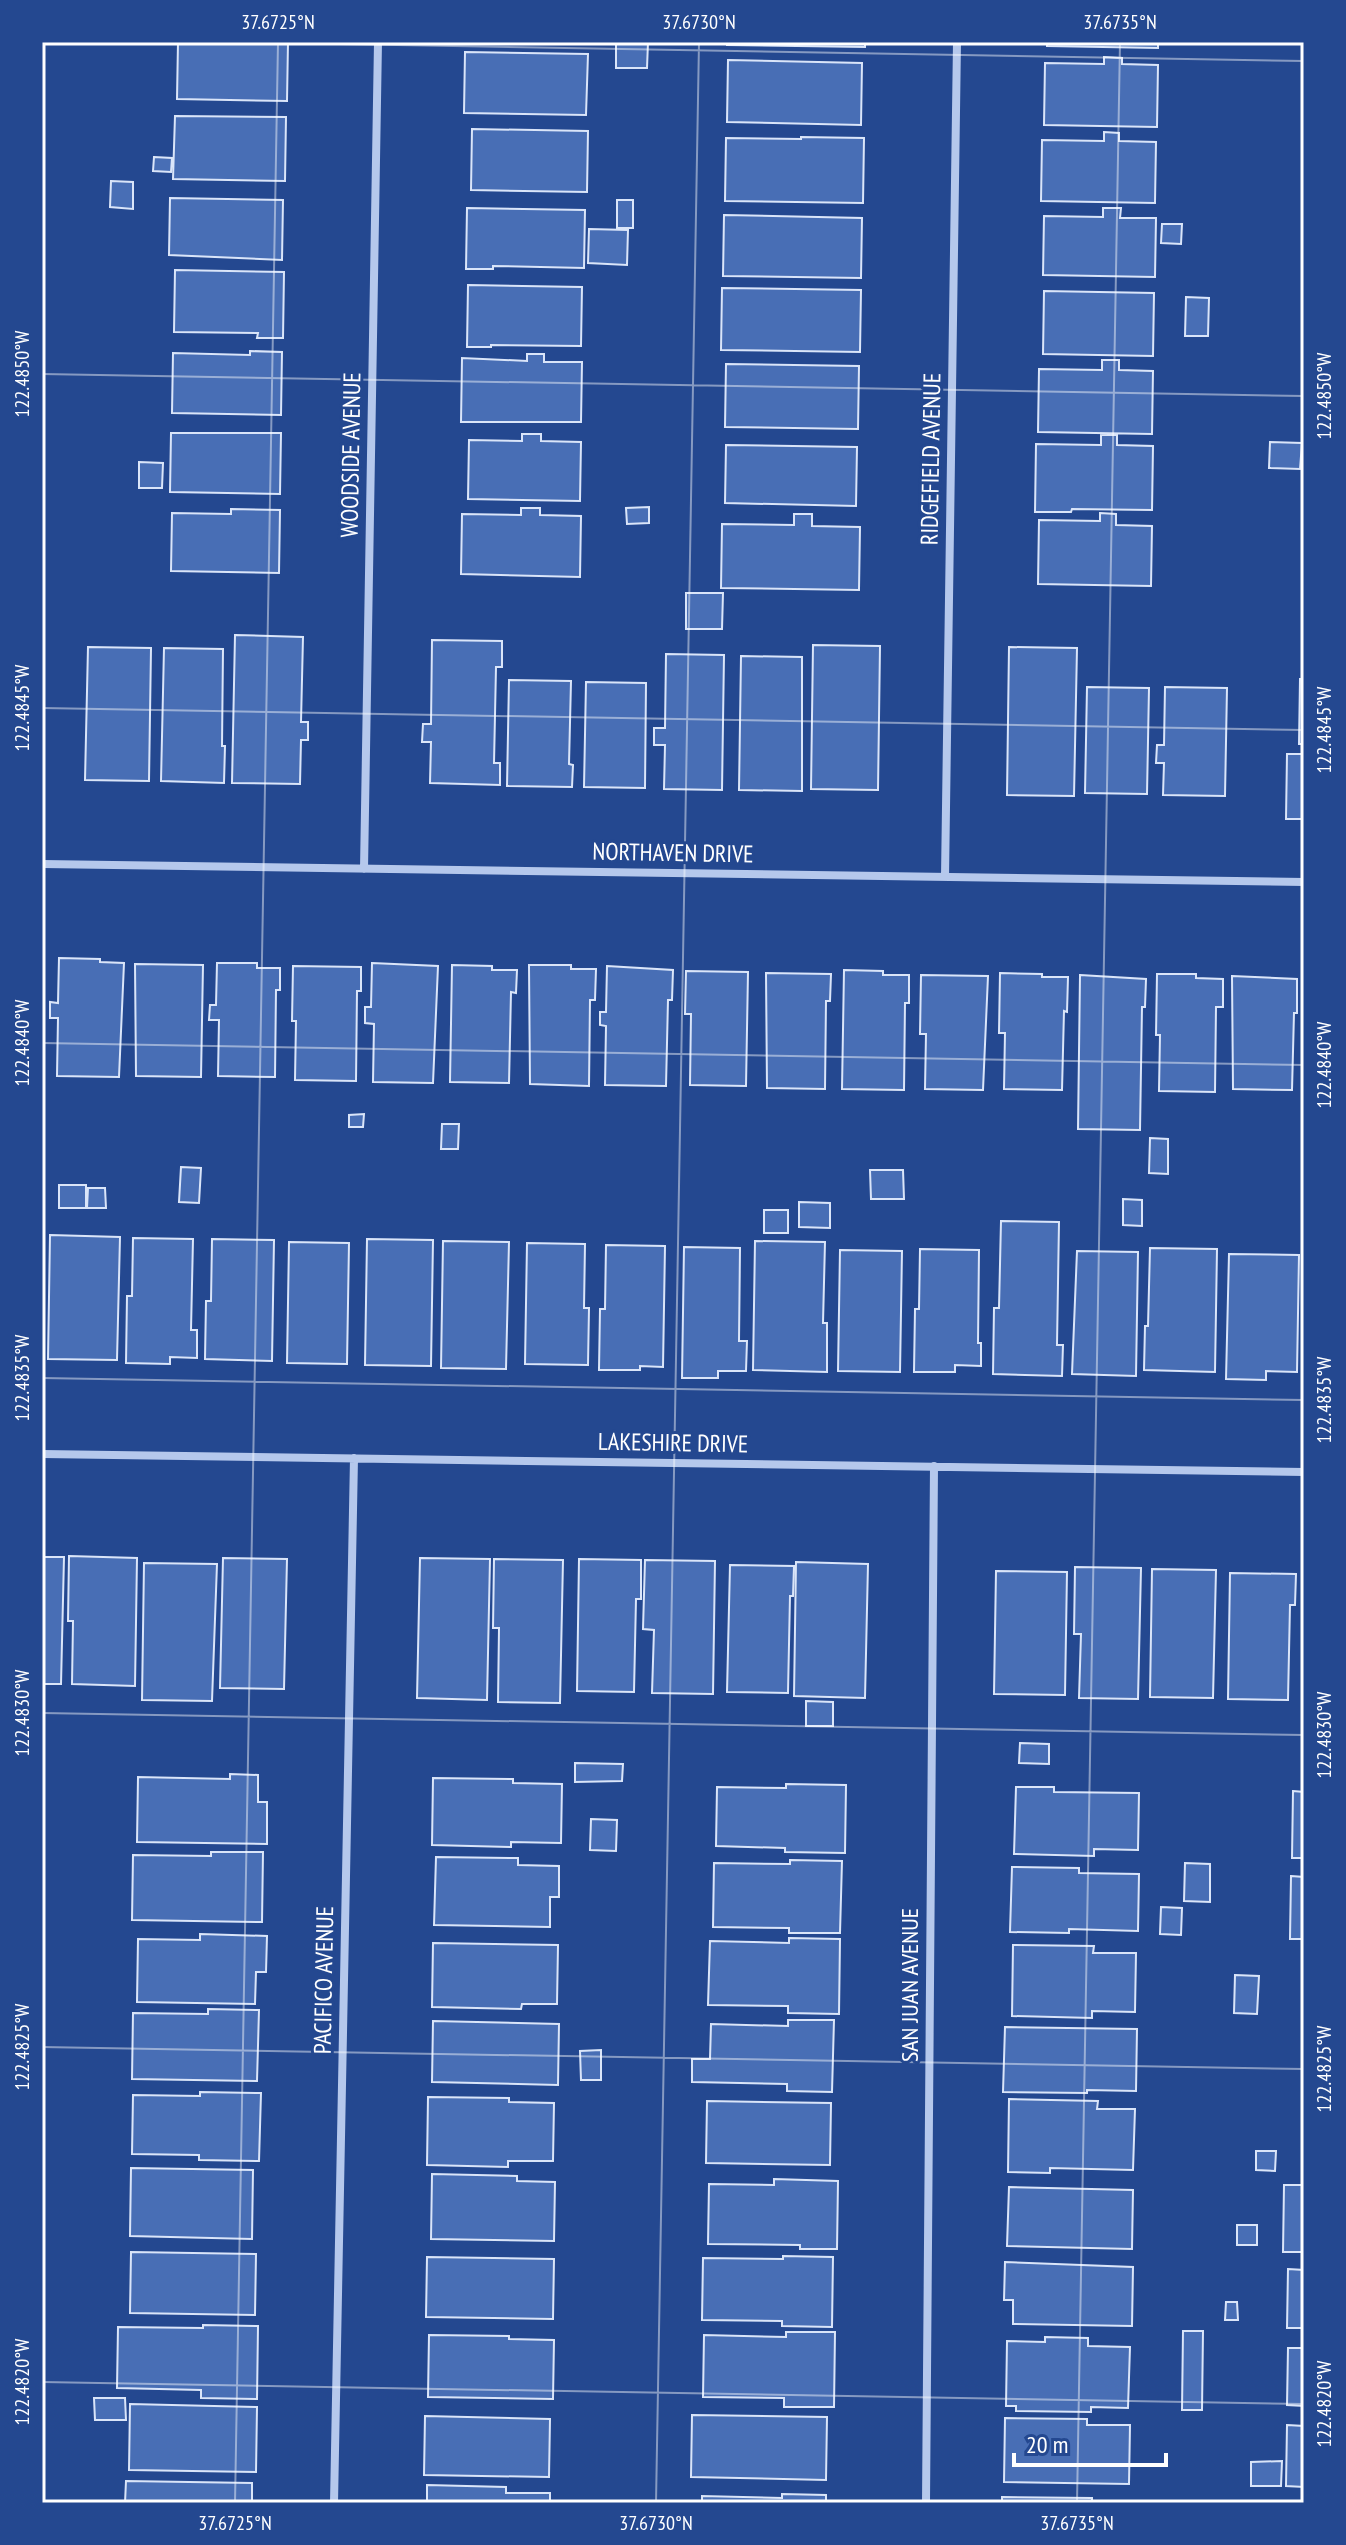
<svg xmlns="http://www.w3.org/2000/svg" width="1346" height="2545" font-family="'PT Sans Narrow',sans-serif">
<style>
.building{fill:#486eb5;stroke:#dae5f9;stroke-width:2}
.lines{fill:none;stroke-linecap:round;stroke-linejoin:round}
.street{stroke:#b5c8ec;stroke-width:8}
.ticks{fill:none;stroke:#fff;stroke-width:2;stroke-opacity:0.45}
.labels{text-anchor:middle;stroke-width:6;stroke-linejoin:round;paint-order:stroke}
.street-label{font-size:24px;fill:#fff;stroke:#244890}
.neatline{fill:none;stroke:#fff;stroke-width:3}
.ticks-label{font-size:20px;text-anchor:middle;fill:#fff}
</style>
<rect width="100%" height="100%" fill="#244890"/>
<path class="building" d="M 178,42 L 288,42 L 287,101 L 177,99 Z
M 616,42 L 648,42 L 647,68 L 616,68 Z
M 727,42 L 865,42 L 865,47 L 727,45 Z
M 1047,42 L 1158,42 L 1158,48 L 1047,46 Z
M 465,52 L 588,54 L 586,115 L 464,113 Z
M 1104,57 L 1122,58 L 1122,64 L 1158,65 L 1157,127 L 1044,125 L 1045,63 L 1104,64 Z
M 728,60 L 862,63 L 861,125 L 727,122 Z
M 175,116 L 286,117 L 285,181 L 173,179 Z
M 472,129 L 588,131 L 587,192 L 471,190 Z
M 1104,132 L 1119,133 L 1119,141 L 1156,142 L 1155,203 L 1041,201 L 1042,140 L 1104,141 Z
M 801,137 L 864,138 L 863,203 L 725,201 L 726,138 L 801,139 Z
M 154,157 L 172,158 L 171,172 L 153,171 Z
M 111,181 L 133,182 L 133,209 L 110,207 Z
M 170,198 L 283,200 L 282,260 L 169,255 Z
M 617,200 L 633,200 L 633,228 L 617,228 Z
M 467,208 L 585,210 L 584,268 L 493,266 L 493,269 L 466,269 Z
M 1103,208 L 1121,208 L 1120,218 L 1156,218 L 1155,277 L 1043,275 L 1044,216 L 1103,217 Z
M 724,215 L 862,218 L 861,278 L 723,276 Z
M 1162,224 L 1182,224 L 1181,244 L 1161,243 Z
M 589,229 L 628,230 L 627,265 L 588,263 Z
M 175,270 L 284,272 L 283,338 L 257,338 L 258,333 L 174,332 Z
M 468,285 L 582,287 L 581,346 L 491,345 L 491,347 L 467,347 Z
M 722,288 L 861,290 L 860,352 L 721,350 Z
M 1044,291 L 1154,293 L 1153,356 L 1043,354 Z
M 1186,297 L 1209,298 L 1208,336 L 1185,336 Z
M 250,351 L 282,352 L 281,415 L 172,413 L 173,353 L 250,355 Z
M 527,354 L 544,354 L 544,362 L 582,362 L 581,422 L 461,422 L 462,358 L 527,361 Z
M 1102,360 L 1119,360 L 1119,370 L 1153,371 L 1152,434 L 1038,432 L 1039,369 L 1102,370 Z
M 726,364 L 859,366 L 858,429 L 725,427 Z
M 171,433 L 281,433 L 280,494 L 170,492 Z
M 522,434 L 541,434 L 541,441 L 581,442 L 580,501 L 468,499 L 469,440 L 522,441 Z
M 1101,435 L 1117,435 L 1117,445 L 1153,446 L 1152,510 L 1072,509 L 1071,512 L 1035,512 L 1036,444 L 1101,445 Z
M 1270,442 L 1302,443 L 1300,469 L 1269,468 Z
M 726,445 L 857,447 L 856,506 L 725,503 Z
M 139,462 L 163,463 L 162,488 L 139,488 Z
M 649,507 L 649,523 L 627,524 L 626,508 Z
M 521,508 L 540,508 L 540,515 L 581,516 L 580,577 L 461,574 L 462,514 L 521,515 Z
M 231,509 L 280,510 L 279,573 L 171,571 L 172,513 L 231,514 Z
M 1100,513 L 1116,514 L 1116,525 L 1152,526 L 1151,586 L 1038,584 L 1039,520 L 1100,521 Z
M 794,514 L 812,514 L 812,526 L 860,527 L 859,590 L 721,588 L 722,524 L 794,525 Z
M 686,593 L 723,593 L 722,629 L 686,629 Z
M 235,635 L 303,637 L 301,722 L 308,722 L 308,740 L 301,740 L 300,784 L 232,783 Z
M 432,640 L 502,641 L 502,667 L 496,667 L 494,763 L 500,763 L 500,785 L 430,783 L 431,742 L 422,742 L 423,724 L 431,724 Z
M 813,645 L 880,646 L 878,790 L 811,789 Z
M 88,647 L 151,648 L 149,781 L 85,780 Z
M 1009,647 L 1077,648 L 1074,796 L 1007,795 Z
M 164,648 L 223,649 L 222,746 L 225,746 L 224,783 L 161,781 Z
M 666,654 L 724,655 L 722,790 L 664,789 L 665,745 L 654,745 L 654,728 L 665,728 Z
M 741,656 L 802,657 L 802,791 L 739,790 Z
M 1300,679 L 1304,679 L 1304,744 L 1299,744 Z
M 509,680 L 571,681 L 569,764 L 573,765 L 572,787 L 507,786 Z
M 586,682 L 646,683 L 645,788 L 584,787 Z
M 1087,687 L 1149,688 L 1147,794 L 1085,793 Z
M 1165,687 L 1227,688 L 1225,796 L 1163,795 L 1164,763 L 1156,763 L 1157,745 L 1164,745 Z
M 1287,754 L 1304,754 L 1304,819 L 1286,819 Z
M 59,958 L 100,959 L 100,962 L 124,963 L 119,1077 L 57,1076 L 58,1018 L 50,1018 L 50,1002 L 58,1003 Z
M 217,963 L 257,963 L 257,968 L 280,968 L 280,990 L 276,990 L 275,1077 L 218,1076 L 219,1020 L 209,1020 L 210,1005 L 216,1005 Z
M 372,963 L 438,966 L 433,1083 L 373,1082 L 374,1024 L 365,1023 L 365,1007 L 371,1007 Z
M 135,964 L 203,965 L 201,1077 L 136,1076 Z
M 452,965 L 492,966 L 492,970 L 517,970 L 516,993 L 511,992 L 509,1083 L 450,1082 Z
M 529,965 L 571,965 L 571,969 L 596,969 L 595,1000 L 590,1000 L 589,1086 L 530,1084 Z
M 293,966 L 361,967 L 361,991 L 357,991 L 356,1081 L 295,1080 L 296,1021 L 292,1021 Z
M 607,966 L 673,970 L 672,1000 L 668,1000 L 666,1086 L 605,1085 L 606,1026 L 600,1025 L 600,1012 L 606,1012 Z
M 844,970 L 883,971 L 883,975 L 909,975 L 909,1003 L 905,1003 L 904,1090 L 842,1089 Z
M 686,971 L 748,972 L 746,1086 L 690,1085 L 691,1014 L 685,1014 Z
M 766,973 L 831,974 L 830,1001 L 826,1001 L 825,1089 L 767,1088 Z
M 1000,973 L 1042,974 L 1042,977 L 1068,977 L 1067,1012 L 1064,1011 L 1062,1090 L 1004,1089 L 1005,1033 L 999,1033 Z
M 1157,974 L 1196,974 L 1196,978 L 1223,979 L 1223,1007 L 1216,1007 L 1215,1092 L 1159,1091 L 1160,1035 L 1156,1035 Z
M 921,975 L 988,976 L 983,1090 L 925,1089 L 926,1034 L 920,1034 Z
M 1080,975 L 1146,979 L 1145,1007 L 1142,1007 L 1140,1130 L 1078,1129 Z
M 1232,976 L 1297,979 L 1297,1013 L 1294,1013 L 1292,1090 L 1233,1089 Z
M 364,1114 L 363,1127 L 349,1127 L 349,1115 Z
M 442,1124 L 459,1124 L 458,1149 L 441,1149 Z
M 1150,1138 L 1168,1139 L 1168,1174 L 1149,1173 Z
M 181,1167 L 201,1168 L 199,1203 L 179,1202 Z
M 870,1170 L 903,1170 L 904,1199 L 871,1199 Z
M 59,1185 L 86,1185 L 86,1208 L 59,1208 Z
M 88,1188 L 105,1188 L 106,1208 L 87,1208 Z
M 1123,1199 L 1142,1200 L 1142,1226 L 1123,1225 Z
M 799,1202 L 830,1203 L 830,1228 L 799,1227 Z
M 764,1210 L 788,1210 L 788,1233 L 764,1233 Z
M 1001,1221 L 1059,1222 L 1057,1345 L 1063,1345 L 1062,1376 L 993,1374 L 994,1308 L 999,1308 Z
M 50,1235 L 120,1237 L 117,1360 L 48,1359 Z
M 133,1238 L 193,1239 L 191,1330 L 197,1330 L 197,1358 L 170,1357 L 170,1364 L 126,1363 L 127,1296 L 132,1296 Z
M 212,1239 L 274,1240 L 272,1361 L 205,1359 L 206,1301 L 211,1301 Z
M 367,1239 L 433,1240 L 431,1366 L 365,1365 Z
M 443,1241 L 509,1242 L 506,1369 L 441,1368 Z
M 755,1241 L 825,1242 L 823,1323 L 827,1323 L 827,1372 L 753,1370 Z
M 289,1242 L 349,1243 L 347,1364 L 287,1363 Z
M 527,1243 L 585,1244 L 584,1308 L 589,1308 L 588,1365 L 525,1364 Z
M 606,1245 L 665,1246 L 663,1367 L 640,1366 L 640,1370 L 599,1370 L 600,1309 L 605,1309 Z
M 684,1247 L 740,1248 L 739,1341 L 747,1341 L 746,1371 L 718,1371 L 718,1378 L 682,1378 Z
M 1150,1248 L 1217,1249 L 1215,1372 L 1144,1370 L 1145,1326 L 1148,1326 Z
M 920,1249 L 979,1250 L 978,1343 L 981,1343 L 981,1366 L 955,1365 L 955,1372 L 914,1372 L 915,1309 L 919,1309 Z
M 840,1250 L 902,1251 L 900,1372 L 838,1371 Z
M 1077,1251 L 1138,1252 L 1136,1376 L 1072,1374 Z
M 1229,1254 L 1299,1255 L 1297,1372 L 1266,1371 L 1266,1380 L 1226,1379 Z
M 1304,1280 L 1304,1379 L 1302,1378 Z
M 69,1556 L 137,1558 L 135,1686 L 72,1684 L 73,1621 L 68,1621 Z
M 42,1557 L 64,1557 L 61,1684 L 42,1684 Z
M 223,1558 L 287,1559 L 284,1689 L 220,1688 Z
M 420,1558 L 490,1559 L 487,1700 L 417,1698 Z
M 494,1559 L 563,1560 L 560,1703 L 498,1702 L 499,1628 L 493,1628 Z
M 579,1559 L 641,1560 L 641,1599 L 636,1599 L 634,1692 L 577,1691 Z
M 645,1560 L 715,1561 L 713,1694 L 652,1693 L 654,1630 L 643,1629 Z
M 796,1562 L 868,1564 L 865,1698 L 794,1696 Z
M 144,1563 L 217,1564 L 212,1701 L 142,1700 Z
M 730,1565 L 794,1566 L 793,1596 L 790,1596 L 788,1693 L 727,1692 Z
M 1075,1567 L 1141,1568 L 1138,1699 L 1079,1698 L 1081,1634 L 1074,1634 Z
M 1152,1569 L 1216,1570 L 1213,1698 L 1150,1697 Z
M 1303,1570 L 1304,1570 L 1304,1637 L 1302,1637 Z
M 996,1571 L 1067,1572 L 1065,1695 L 994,1694 Z
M 1230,1573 L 1296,1574 L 1295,1605 L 1290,1605 L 1288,1700 L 1228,1699 Z
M 806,1701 L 833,1702 L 833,1726 L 806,1726 Z
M 1020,1743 L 1049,1744 L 1049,1764 L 1019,1763 Z
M 575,1763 L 623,1764 L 622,1781 L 575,1782 Z
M 230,1774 L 258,1775 L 258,1802 L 267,1802 L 267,1844 L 137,1842 L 138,1777 L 230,1779 Z
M 433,1778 L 513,1779 L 513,1783 L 562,1784 L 561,1843 L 511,1842 L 511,1847 L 432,1845 Z
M 786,1784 L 846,1785 L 845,1853 L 785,1852 L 785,1848 L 716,1846 L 717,1787 L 786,1788 Z
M 1016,1787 L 1054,1787 L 1054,1792 L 1139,1793 L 1138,1850 L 1094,1849 L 1094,1856 L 1014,1854 Z
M 1293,1791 L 1304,1792 L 1304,1858 L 1292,1858 Z
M 591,1819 L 617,1820 L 616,1851 L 590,1850 Z
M 211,1852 L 263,1852 L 262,1922 L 132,1920 L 133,1855 L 211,1856 Z
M 436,1857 L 518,1858 L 518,1865 L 559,1866 L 559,1897 L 550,1897 L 550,1927 L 434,1925 Z
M 790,1860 L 842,1861 L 840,1933 L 789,1933 L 789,1928 L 713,1927 L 714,1863 L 790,1864 Z
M 1185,1863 L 1210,1864 L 1210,1902 L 1184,1901 Z
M 1012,1867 L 1079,1868 L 1079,1873 L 1139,1874 L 1138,1931 L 1069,1929 L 1069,1933 L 1010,1932 Z
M 1291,1876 L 1304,1877 L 1304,1939 L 1290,1939 Z
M 1161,1907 L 1182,1908 L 1181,1935 L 1160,1934 Z
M 200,1934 L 267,1936 L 266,1972 L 256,1972 L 255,2004 L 137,2002 L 138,1939 L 200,1940 Z
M 789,1938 L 840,1939 L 839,2014 L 788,2013 L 788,2006 L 708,2005 L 710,1941 L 789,1943 Z
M 433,1943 L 558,1945 L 557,2004 L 522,2004 L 521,2009 L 432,2007 Z
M 1013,1945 L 1094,1946 L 1093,1953 L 1136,1953 L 1135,2012 L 1092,2011 L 1092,2018 L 1012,2016 Z
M 1235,1975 L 1259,1976 L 1257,2014 L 1234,2013 Z
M 208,2009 L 259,2010 L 257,2081 L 132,2079 L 133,2013 L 208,2014 Z
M 788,2020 L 834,2020 L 832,2092 L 787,2091 L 787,2084 L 692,2082 L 692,2059 L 710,2059 L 711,2024 L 788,2026 Z
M 433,2021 L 559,2024 L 558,2085 L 432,2082 Z
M 1005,2027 L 1137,2029 L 1136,2091 L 1087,2090 L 1087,2093 L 1003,2092 Z
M 601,2050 L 601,2080 L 581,2080 L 580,2051 Z
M 200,2092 L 261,2093 L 259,2161 L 199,2160 L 199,2155 L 132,2154 L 133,2095 L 200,2096 Z
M 428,2097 L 509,2098 L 509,2102 L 554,2103 L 553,2161 L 508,2161 L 508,2167 L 427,2165 Z
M 1009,2099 L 1098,2101 L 1097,2109 L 1135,2109 L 1133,2170 L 1050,2168 L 1050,2173 L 1008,2172 Z
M 707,2101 L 831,2103 L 830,2165 L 706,2163 Z
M 1256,2151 L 1276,2151 L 1275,2171 L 1256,2170 Z
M 131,2168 L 253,2170 L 252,2239 L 130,2236 Z
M 432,2174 L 517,2176 L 517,2181 L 555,2182 L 554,2241 L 431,2239 Z
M 774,2179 L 838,2181 L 837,2249 L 800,2249 L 800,2245 L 708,2244 L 709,2184 L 774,2185 Z
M 1284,2185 L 1304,2185 L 1304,2252 L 1283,2252 Z
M 1009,2187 L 1133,2190 L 1132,2249 L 1007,2246 Z
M 1237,2225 L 1257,2225 L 1257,2245 L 1237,2245 Z
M 131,2252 L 256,2254 L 255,2315 L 130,2313 Z
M 783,2256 L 833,2257 L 832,2327 L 782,2326 L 782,2321 L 702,2320 L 703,2258 L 783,2259 Z
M 427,2257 L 554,2259 L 553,2319 L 426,2317 Z
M 1005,2262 L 1133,2267 L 1132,2326 L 1013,2324 L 1013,2300 L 1004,2300 Z
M 1288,2269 L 1304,2270 L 1304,2328 L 1287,2328 Z
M 1226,2302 L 1237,2302 L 1238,2320 L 1225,2320 Z
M 203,2325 L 258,2326 L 257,2399 L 201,2398 L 201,2390 L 117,2388 L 118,2327 L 203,2328 Z
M 1183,2331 L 1203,2331 L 1202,2410 L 1182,2410 Z
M 786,2332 L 835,2332 L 834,2407 L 784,2407 L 784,2398 L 703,2397 L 704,2335 L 786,2337 Z
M 429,2335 L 509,2336 L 509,2339 L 554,2340 L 553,2399 L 428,2397 Z
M 1045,2337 L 1088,2338 L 1088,2346 L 1130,2347 L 1128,2408 L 1091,2407 L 1091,2412 L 1016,2411 L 1016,2406 L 1006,2406 L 1007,2341 L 1045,2342 Z
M 1288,2348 L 1304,2348 L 1304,2406 L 1287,2405 Z
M 94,2398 L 125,2398 L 126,2420 L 95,2420 Z
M 130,2404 L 257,2407 L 256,2472 L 129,2470 Z
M 692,2415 L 827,2417 L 826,2480 L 691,2477 Z
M 425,2416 L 550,2419 L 549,2477 L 424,2475 Z
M 1005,2418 L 1087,2419 L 1087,2425 L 1130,2425 L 1129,2484 L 1004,2482 Z
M 1287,2425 L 1304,2426 L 1304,2487 L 1286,2486 Z
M 1282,2461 L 1281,2486 L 1251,2486 L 1251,2462 Z
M 126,2481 L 252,2483 L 252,2503 L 125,2503 Z
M 427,2485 L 506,2487 L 506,2493 L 550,2493 L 550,2503 L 427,2503 Z
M 782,2494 L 826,2495 L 826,2503 L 702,2503 L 702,2496 L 782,2498 Z
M 1002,2497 L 1092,2498 L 1092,2503 L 1095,2503 L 1002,2503 Z"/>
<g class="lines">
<path class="street" d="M 42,864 L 1304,882
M 364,869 L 378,42
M 945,877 L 957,42
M 42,1454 L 1304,1472
M 334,2503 L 354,1458
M 926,2503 L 934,1466"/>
</g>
<path class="ticks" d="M 220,42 L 1304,61M 42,374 L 1304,396M 42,708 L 1304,730M 42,1043 L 1304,1065M 42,1378 L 1304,1400M 42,1713 L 1304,1735M 42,2047 L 1304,2069M 42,2382 L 1304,2404M 235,2503 L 278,42M 656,2503 L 699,42M 1077,2503 L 1120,42"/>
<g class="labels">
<g class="street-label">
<text transform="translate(351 455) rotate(-89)" y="8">WOODSIDE AVENUE</text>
<text transform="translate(931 459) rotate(-89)" y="8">RIDGEFIELD AVENUE</text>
<text transform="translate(673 853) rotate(1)" y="8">NORTHAVEN DRIVE</text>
<text transform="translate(673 1443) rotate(1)" y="8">LAKESHIRE DRIVE</text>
<text transform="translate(324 1980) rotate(-89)" y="8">PACIFICO AVENUE</text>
<text transform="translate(910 1985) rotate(-90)" y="8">SAN JUAN AVENUE</text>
</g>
</g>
<rect width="1346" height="2545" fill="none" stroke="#244890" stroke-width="88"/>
<path d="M1014 2453v12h152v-12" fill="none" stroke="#ffffff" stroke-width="4"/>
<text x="1026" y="2453" font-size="24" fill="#ffffff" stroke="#244890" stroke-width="6" paint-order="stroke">20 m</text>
<rect x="44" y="44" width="1258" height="2457" class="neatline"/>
<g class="ticks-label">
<text x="278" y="29">37.6725°N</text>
<text x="699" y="29">37.6730°N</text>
<text x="1120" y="29">37.6735°N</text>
<text transform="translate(22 374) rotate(-90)" y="7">122.4850°W</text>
<text transform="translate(1324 396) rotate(-90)" y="7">122.4850°W</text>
<text transform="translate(22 708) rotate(-90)" y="7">122.4845°W</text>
<text transform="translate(1324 730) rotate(-90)" y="7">122.4845°W</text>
<text transform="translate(22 1043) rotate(-90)" y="7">122.4840°W</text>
<text transform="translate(1324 1065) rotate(-90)" y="7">122.4840°W</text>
<text transform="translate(22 1378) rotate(-90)" y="7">122.4835°W</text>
<text transform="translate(1324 1400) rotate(-90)" y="7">122.4835°W</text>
<text transform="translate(22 1713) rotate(-90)" y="7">122.4830°W</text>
<text transform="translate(1324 1735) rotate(-90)" y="7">122.4830°W</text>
<text transform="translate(22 2047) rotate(-90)" y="7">122.4825°W</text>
<text transform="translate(1324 2069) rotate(-90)" y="7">122.4825°W</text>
<text transform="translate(22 2382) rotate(-90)" y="7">122.4820°W</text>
<text transform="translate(1324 2404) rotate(-90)" y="7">122.4820°W</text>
<text x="235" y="2530">37.6725°N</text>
<text x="656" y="2530">37.6730°N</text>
<text x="1077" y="2530">37.6735°N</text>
</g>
</svg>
